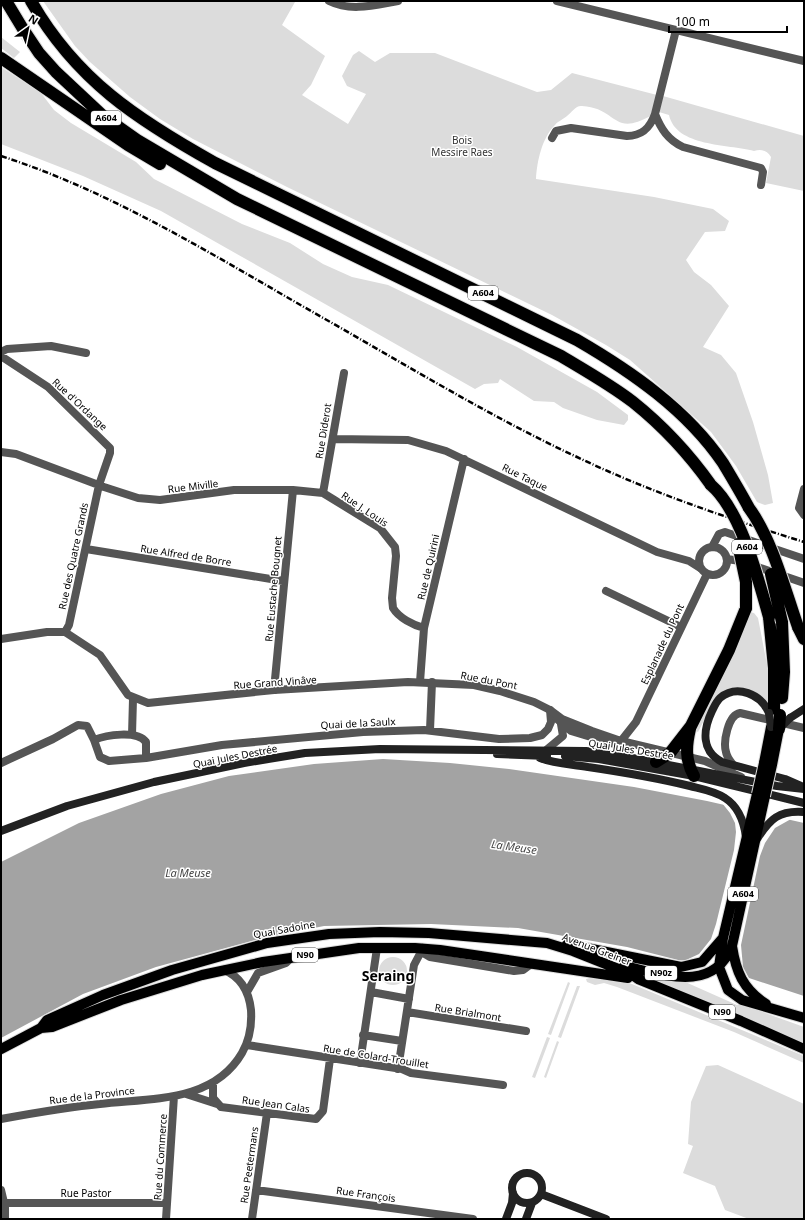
<svg xmlns="http://www.w3.org/2000/svg" width="805" height="1220" font-family="'Noto Sans',sans-serif">
<style>
.green{fill:#dcdcdc}
.water{fill:#a3a3a3}
.pier{fill:#fff}
.lines{fill:none;stroke-linecap:round;stroke-linejoin:round}
.primary-casing{stroke:#dbdbdb;stroke-width:12}
.motorway-casing{stroke:#dbdbdb;stroke-width:14}
.minor{stroke:#555;stroke-width:8}
.tertiary{stroke:#555;stroke-width:8}
.secondary{stroke:#222;stroke-width:8}
.primary{stroke:#000;stroke-width:10}
.motorway{stroke:#000;stroke-width:12}
.rail{stroke:#000;stroke-width:2.5;stroke-dasharray:6 2 1 2;stroke-linecap:butt}
.primary-bridge-casing{stroke:#dbdbdb;stroke-width:12;stroke-linecap:butt}
.motorway-bridge-casing{stroke:#dbdbdb;stroke-width:14;stroke-linecap:butt}
.secondary-bridge{stroke:#222;stroke-width:8}
.primary-bridge{stroke:#000;stroke-width:10}
.motorway-bridge{stroke:#000;stroke-width:12}
.labels{text-anchor:middle;stroke-width:3;stroke-linejoin:round;paint-order:stroke}
.shield{fill:#fff;stroke:#4c4c4c;stroke-width:1}
.shield-label{font-size:9px;font-weight:bold;fill:#000}
.park-label{font-size:10px;fill:#333;stroke:#fff}
.street-label{font-size:10px;fill:#000;stroke:#fff}
.water-label{font-size:11px;font-style:italic;fill:#444;stroke:#fff}
.district-label{font-size:14px;font-weight:bold;fill:#000;stroke:#fff}
</style>
<rect width="100%" height="100%" fill="#fff"/>
<path class="green" d="M 43,1 L 294,1 L 295,2 L 282,25 L 325,56 L 311,85 L 302,95 L 348,124 L 366,94 L 347,86 L 342,76 L 353,55 L 359,51 L 375,62 L 390,53 L 435,53 L 537,92 L 551,90 L 572,73 L 657,95 L 652,115 C 612,138 618,108 582,106 C 576,105 572,112 567,116 C 564,119 558,121 555,125 C 542,138 537,161 536,179 L 654,197 L 713,209 L 729,221 L 725,231 L 705,232 L 686,260 L 694,272 L 711,285 L 729,306 L 703,347 L 721,355 L 736,373 L 753,422 L 768,475 L 773,503 L 765,505 L 757,502 L 736,466 L 711,432 L 630,360 L 606,345 L 552,315 L 287,187 L 193,139 L 160,119 L 130,97 L 90,62 L 75,46 Z
M 1,37 L 20,52 L 14,58 L 1,48 Z
M 1,67 L 41,93 L 54,110 L 71,123 L 136,162 L 154,179 L 242,224 L 290,243 L 323,264 L 352,277 L 388,285 L 517,347 L 597,392 L 628,415 L 628,420 L 624,425 L 597,420 L 563,408 L 554,402 L 534,401 L 500,379 L 498,383 L 484,384 L 475,389 L 161,211 L 83,176 L 1,144 Z
M 663,96 L 804,136 L 804,191 L 766,183 L 771,157 C 767,150 761,149 754,151 C 728,144 676,147 669,115 L 659,112 Z
M 750,612 L 754,613 L 758,618 L 769,675 L 769,705 C 752,682 740,691 716,697 L 698,732 L 696,731 Z
M379 971a14 14 0 1 1 28 0a14 14 0 1 1-28 0Z
M 632,970 L 674,977 L 737,1005 L 743,1005 L 804,1027 L 804,1044 Z
M 590,978 L 632,984 L 804,1056 L 804,1063 L 734,1032 L 617,987 L 604,983 L 595,985 L 587,982 L 586,979 Z
M 568,982 L 570,983 L 551,1035 L 548,1034 Z
M 577,986 L 580,986 L 561,1038 L 558,1037 Z
M 547,1037 L 550,1038 L 535,1078 L 532,1077 Z
M 557,1041 L 559,1042 L 546,1078 L 544,1077 Z
M 718,1065 L 804,1104 L 803,1219 L 749,1219 L 725,1210 L 715,1186 L 683,1173 L 693,1146 L 688,1144 L 691,1102 L 706,1066 Z"/>
<path class="water" d="M 383,759 L 450,763 L 509,769 L 634,787 L 707,801 L 804,823 L 804,996 L 749,978 L 627,947 L 518,928 L 431,924 L 324,926 L 259,939 L 156,967 L 83,994 L 1,1038 L 1,862 L 79,823 L 161,794 L 229,776 L 314,764 Z"/>
<path class="pier" d="M 722,803 L 791,819 L 775,828 L 765,843 L 760,856 L 741,945 L 743,967 L 750,980 L 675,961 L 686,960 L 699,954 L 711,939 L 716,924 L 734,850 L 736,832 L 735,823 L 730,813 Z"/>
<g class="lines">
<defs>
<path id="primary" d="M 764,763 L 771,727
M 772,765 L 779,729
M 757,794 L 723,938 L 719,967 L 728,990 L 742,1000 L 804,1018
M 567,944 L 681,967 L 702,962 L 722,939
M 732,946 C 736,972 743,989 766,1004
M 624,966 C 662,974 713,994 732,946 L 765,796
M 41,1028 L 47,1020 L 103,995 L 172,970 L 267,943 L 329,934 L 380,932 L 429,933 L 547,943 L 573,951 L 631,974 L 638,979 L 741,1021 L 804,1049
M 1,1049 L 41,1028 L 52,1027 L 121,1000 L 202,975 L 263,962 L 359,948 L 415,948 L 440,950 L 628,978"/>
<path id="motorway" d="M 6,1 L 23,29 L 39,53 L 56,72 L 103,116 L 137,140 L 237,199 L 561,356 C 586,371 611,385 633,402 C 663,426 689,454 711,485
M 31,1 C 76,80 138,120 215,163 L 577,340 C 632,372 687,410 723,463 C 732,478 741,493 749,508
M 1,58 L 128,145 L 160,164
M 769,617 L 774,668 L 774,714
M 798,627 L 804,639
M 782,698 L 784,672 L 782,622
M 690,729 C 686,746 685,760 694,776
M 656,762 L 670,753 L 691,726 L 729,650 L 746,608"/>
</defs>
<use href="#primary" class="primary-casing"/>
<use href="#motorway" class="motorway-casing"/>
<path class="minor" d="M 329,1 C 351,12 375,5 398,1
M 557,1 L 804,61
M 676,30 L 655,114 C 661,129 668,140 683,147 L 761,168 L 763,172 L 761,185
M 552,138 L 556,131 L 571,128 L 627,136 C 642,136 650,128 655,114
M 1,352 L 7,349 L 51,346 L 86,353
M 1,356 L 48,387 L 110,448 L 110,453 L 99,485 L 69,625 L 65,632
M 333,439 L 408,440 L 446,451 L 657,552 L 689,561 L 700,568
M 1,452 L 16,454 L 104,487 L 138,498 L 160,500 L 234,490 L 293,490 L 323,493 L 380,528 L 395,547 L 396,556 L 392,598 L 393,608 C 399,618 413,625 424,628
M 804,489 L 799,508 L 804,515
M 323,493 L 344,373
M 86,549 L 283,581
M 606,591 L 681,627
M 420,682 L 424,628 L 464,459
M 274,690 L 293,490
M 430,730 L 432,682
M 132,735 L 133,699
M 146,758 L 146,742 C 137,730 106,735 94,740 L 100,757 L 109,761 L 146,758 L 222,745 L 363,732 L 424,730 L 499,739 L 530,738 L 542,735 L 548,729 L 551,722 L 550,710
M 1,763 L 53,739 L 78,725 L 87,726 L 94,740
M 734,766 C 731,762 727,758 726,752 C 723,742 728,715 740,713 L 804,728
M 423,948 L 425,954 L 430,957 L 514,971 L 523,970 L 531,964
M 247,992 L 258,973 L 286,963 L 291,958
M 371,992 L 409,999
M 407,1012 L 526,1031
M 363,1035 L 402,1041
M 247,1045 L 402,1069 L 411,1073 L 503,1085
M 360,1063 L 377,948
M 398,1069 L 414,965 L 423,948
M 213,1083 L 213,1098 L 221,1107 L 316,1119 L 323,1111 L 330,1059
M 186,1094 L 217,1104
M 1,1119 C 34,1113 67,1107 100,1104 C 150,1098 213,1103 242,1053 C 250,1039 252,1026 251,1010 C 249,992 241,977 224,970
M 1,1190 L 5,1207 L 5,1219
M 256,1190 L 473,1219
M 4,1203 L 167,1203
M 166,1219 L 174,1096
M 252,1219 L 267,1113"/>
<path class="tertiary" d="M 712,547 L 719,534 L 725,532 L 804,559
M699 561a14 14 0 1 1 28 0a14 14 0 1 1-28 0Z
M 727,559 L 740,561 L 804,583
M 1,639 L 47,632 L 65,632 L 100,655 L 128,695 L 148,703 L 274,690 L 408,682 L 474,685 L 500,691 L 534,702 L 550,710 L 562,719 L 592,731 L 621,741 L 705,761 L 741,777
M 557,719 L 571,731 L 614,744
M 621,741 L 636,722 L 707,574
M 545,751 L 563,736 L 561,724"/>
<path class="secondary" d="M 769,713 C 761,694 737,684 720,698 C 716,702 714,707 712,711 C 703,730 701,751 722,762 L 785,779 L 801,786
M 790,718 L 804,709
M 497,754 L 547,756
M 565,756 L 599,759 L 694,776 L 804,803
M 540,758 C 556,764 572,764 588,767 C 622,772 657,778 690,786 C 702,789 715,791 725,798 C 739,807 744,822 746,837
M 1,831 L 67,806 L 154,782 L 244,763 L 305,753 L 380,749 L 586,751 L 617,755 L 777,786 L 804,789
M 757,839 C 770,819 779,810 804,812
M512 1188a15 15 0 1 1 30 0a15 15 0 1 1-30 0Z
M 541,1194 L 606,1219
M 506,1219 L 512,1203 L 513,1193
M 526,1219 L 532,1203"/>
<use href="#primary" class="primary"/>
<use href="#motorway" class="motorway"/>
<path class="rail" d="M 1,156 C 116,193 221,260 325,319 C 408,366 491,417 577,457 C 650,492 727,518 804,542"/>
<defs>
<path id="primary-bridge" d="M 757,794 L 764,763
M 765,796 L 772,765"/>
<path id="motorway-bridge" d="M 711,485 C 741,511 758,578 769,617
M 749,508 C 772,539 785,590 798,627
M 738,544 L 746,582 L 746,608
M 771,574 L 782,622
M 779,729 L 780,715"/>
</defs>
<use href="#primary-bridge" class="primary-bridge-casing"/>
<use href="#motorway-bridge" class="motorway-bridge-casing"/>
<path class="secondary-bridge" d="M 769,713 L 771,727
M 779,729 L 790,718"/>
<use href="#primary-bridge" class="primary-bridge"/>
<use href="#motorway-bridge" class="motorway-bridge"/>
</g>
<g class="labels">
<g class="shield">
<rect x="91" y="111" width="30" height="14" rx="3"/>
<rect x="468" y="286" width="30" height="14" rx="3"/>
<rect x="732" y="540" width="30" height="14" rx="3"/>
<rect x="728" y="887" width="30" height="14" rx="3"/>
<rect x="292" y="948" width="26" height="14" rx="3"/>
<rect x="645" y="966" width="32" height="14" rx="3"/>
<rect x="709" y="1005" width="26" height="14" rx="3"/>
</g>
<g class="shield-label">
<text x="106" y="121">A604</text>
<text x="483" y="296">A604</text>
<text x="747" y="550">A604</text>
<text x="743" y="897">A604</text>
<text x="305" y="958">N90</text>
<text x="661" y="976">N90z</text>
<text x="722" y="1015">N90</text>
</g>
<g class="park-label">
<text x="462" y="144">Bois<tspan x="462" dy="12">Messire Raes</tspan></text>
</g>
<g class="street-label">
<text transform="translate(80 404) rotate(43)" y="4">Rue d'Ordange</text>
<text transform="translate(323 431) rotate(-81)" y="4">Rue Diderot</text>
<text transform="translate(525 477) rotate(26)" y="4">Rue Taque</text>
<text transform="translate(193 486) rotate(-7)" y="4">Rue Miville</text>
<text transform="translate(365 509) rotate(34)" y="4">Rue J. Louis</text>
<text transform="translate(186 555) rotate(9)" y="4">Rue Alfred de Borre</text>
<text transform="translate(73 556) rotate(-78)" y="4">Rue des Quatre Grands</text>
<text transform="translate(428 567) rotate(-77)" y="4">Rue de Quirini</text>
<text transform="translate(273 589) rotate(-85)" y="4">Rue Eustache Bougnet</text>
<text transform="translate(662 644) rotate(-65)" y="4">Esplanade du Pont</text>
<text transform="translate(489 680) rotate(11)" y="4">Rue du Pont</text>
<text transform="translate(275 682) rotate(-4)" y="4">Rue Grand Vinâve</text>
<text transform="translate(358 723) rotate(-3)" y="4">Quai de la Saulx</text>
<text transform="translate(631 749) rotate(9)" y="4">Quai Jules Destrée</text>
<text transform="translate(235 756) rotate(-11)" y="4">Quai Jules Destrée</text>
<text transform="translate(284 929) rotate(-10)" y="4">Quai Sadoine</text>
<text transform="translate(597 949) rotate(21)" y="4">Avenue Greiner</text>
<text transform="translate(468 1012) rotate(9)" y="4">Rue Brialmont</text>
<text transform="translate(376 1056) rotate(9)" y="4">Rue de Colard-Trouillet</text>
<text transform="translate(92 1095) rotate(-7)" y="4">Rue de la Province</text>
<text transform="translate(276 1104) rotate(8)" y="4">Rue Jean Calas</text>
<text transform="translate(160 1157) rotate(-86)" y="4">Rue du Commerce</text>
<text transform="translate(249 1165) rotate(-82)" y="4">Rue Peetermans</text>
<text x="86" y="1197">Rue Pastor</text>
<text transform="translate(366 1194) rotate(8)" y="4">Rue François</text>
</g>
<g class="water-label">
<text transform="translate(514 847) rotate(8)" y="4">La Meuse</text>
<text x="188" y="877">La Meuse</text>
</g>
<g class="district-label">
<text x="388" y="981">Seraing</text>
</g>
</g>
<rect width="805" height="1220" fill="none" stroke="#000000" stroke-width="4"/>
<g transform="translate(28 28) rotate(33)" stroke="#ffffff" stroke-width="3" paint-order="stroke">
<path d="M0-3L7 15L0 10L-7 15Z" fill="#000000"/>
<text y="-6" font-size="11" font-weight="bold" text-anchor="middle" fill="#000000">N</text>
</g>
<path d="M669 26v6h118v-6" fill="none" stroke="#000000" stroke-width="2"/>
<text x="675" y="26" font-size="12" fill="#000000" stroke="#ffffff" stroke-width="3" paint-order="stroke">100 m</text>
</svg>
